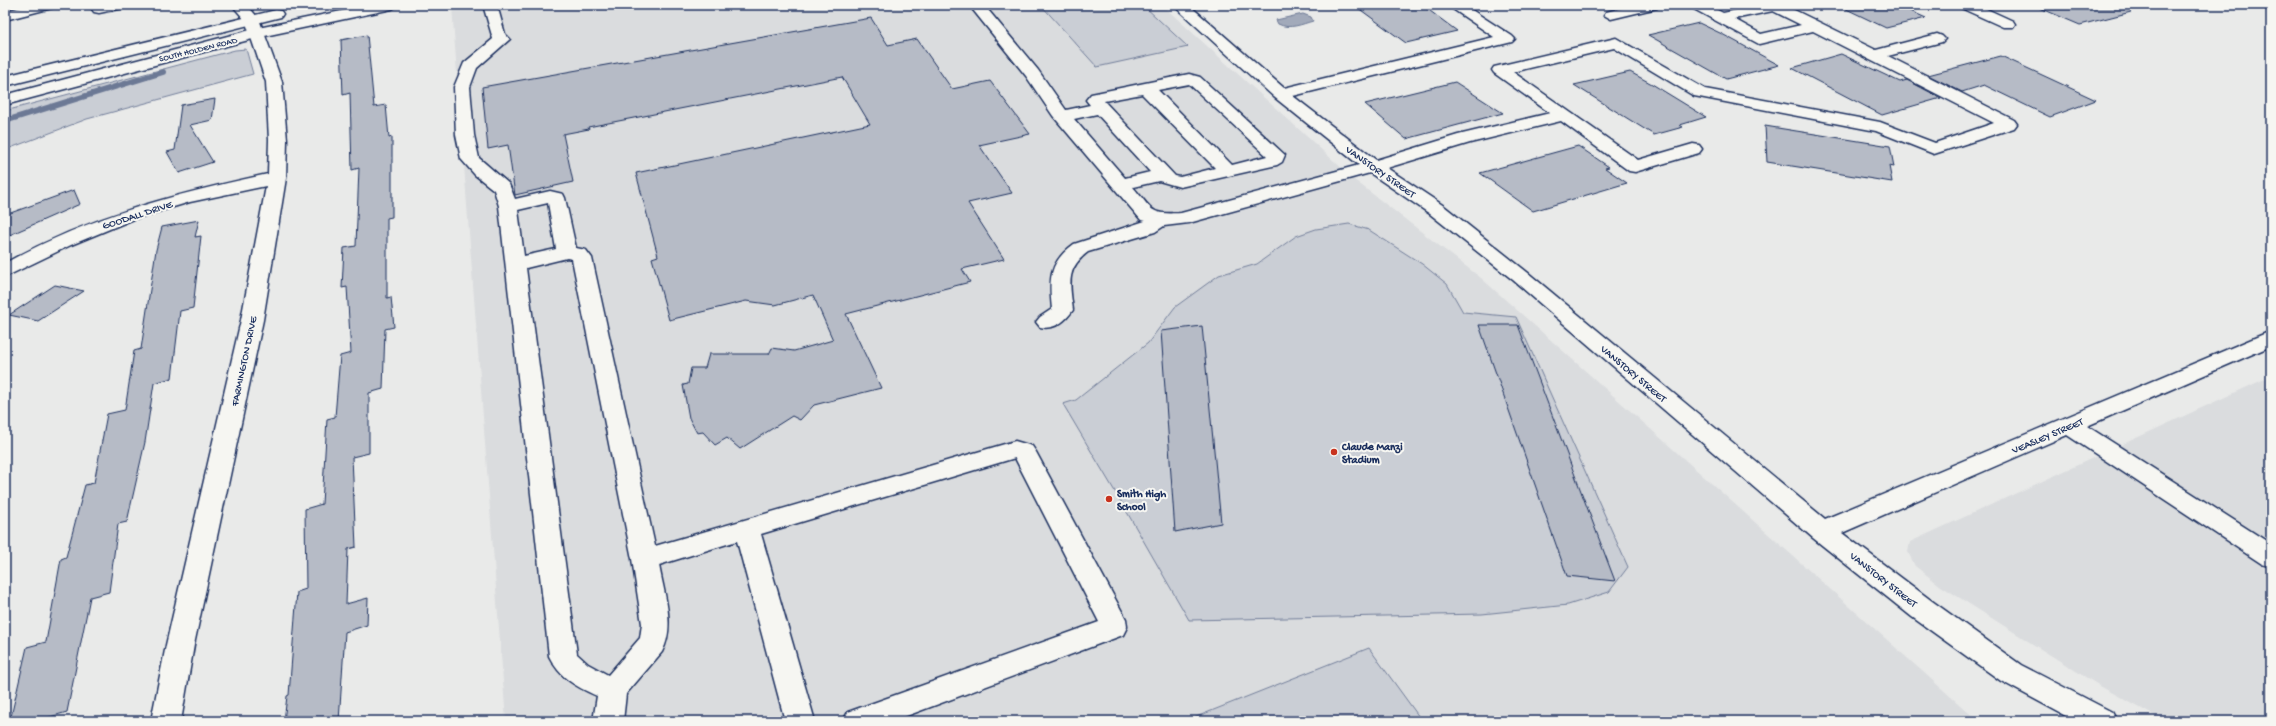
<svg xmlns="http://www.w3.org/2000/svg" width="2276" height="726" font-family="'Gochi Hand',sans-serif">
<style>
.built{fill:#dadcde}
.green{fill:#caced5;stroke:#727e9a}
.water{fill:#a2aaba;stroke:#6c7995}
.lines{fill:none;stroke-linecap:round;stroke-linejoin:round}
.stream{stroke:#6c7995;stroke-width:6}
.building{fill:#b6bbc6;stroke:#1b2f5e}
.minor-casing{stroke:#1b2f5e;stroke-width:3}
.major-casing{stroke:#1b2f5e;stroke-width:3}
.minor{fill:#f6f6f2;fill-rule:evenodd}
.major{fill:#f6f6f2;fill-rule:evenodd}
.poi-dot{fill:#c8321e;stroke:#f6f6f2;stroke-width:1.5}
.labels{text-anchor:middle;stroke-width:4;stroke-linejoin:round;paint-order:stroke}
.far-street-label{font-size:9px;fill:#1b2f5e;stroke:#f6f6f2}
.street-label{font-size:11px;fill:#1b2f5e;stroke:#f6f6f2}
.poi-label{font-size:11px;font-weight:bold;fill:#1b2f5e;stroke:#f6f6f2;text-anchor:start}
</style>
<rect width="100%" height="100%" fill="#e9eae9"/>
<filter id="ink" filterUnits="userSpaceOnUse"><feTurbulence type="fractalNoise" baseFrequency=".025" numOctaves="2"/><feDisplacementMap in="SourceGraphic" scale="8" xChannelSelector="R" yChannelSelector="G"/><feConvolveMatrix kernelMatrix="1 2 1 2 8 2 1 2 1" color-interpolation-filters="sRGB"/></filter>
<g filter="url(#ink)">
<path class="built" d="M 465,5 L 1162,5 L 1357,182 L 1481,278 L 1978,721 L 506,721 L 452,7 Z
M 2271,376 L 2271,721 L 2164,721 L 2100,686 L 2020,636 L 1941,586 L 1915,566 L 1908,552 L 1910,542 Z"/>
<path class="green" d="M 1041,5 L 1143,5 L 1188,47 L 1097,67 Z
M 246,49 L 253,74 L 87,119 L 5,150 L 5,111 L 235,50 Z
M 1349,224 L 1369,230 L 1422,264 L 1447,284 L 1463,312 L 1516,317 L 1628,567 L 1609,592 L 1568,605 L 1482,614 L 1189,620 L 1120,500 L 1063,404 L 1076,400 L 1148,343 L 1175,307 L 1219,275 L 1257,264 L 1296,236 L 1316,229 Z
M 1369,648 L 1422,721 L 1186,721 Z"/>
<path class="water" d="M 1303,14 L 1311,17 L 1313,21 C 1302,24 1290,30 1278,24 L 1276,20 Z"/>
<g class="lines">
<path class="stream" d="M 5,121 L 163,72"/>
</g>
<path class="building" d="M 1354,5 L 1422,5 L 1457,31 L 1406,43 Z
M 1838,5 L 1897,5 L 1926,18 L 1886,28 Z
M 2033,5 L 2130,5 L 2131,12 L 2080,25 Z
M 871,18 L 888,45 L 917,39 L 952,89 L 990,81 L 1030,134 L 979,145 L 1012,193 L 968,203 L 1004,259 L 962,269 L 970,282 L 846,314 L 881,388 L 814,405 L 800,420 L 792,416 L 740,449 L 727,438 L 715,445 L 703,432 L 697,433 L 689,418 L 683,385 L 688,384 L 691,368 L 705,368 L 709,354 L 769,354 L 772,348 L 794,351 L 833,340 L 813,295 L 775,305 L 746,301 L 669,320 L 652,258 L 658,256 L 636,173 L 870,124 L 842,77 L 588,127 L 589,129 L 563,134 L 573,182 L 515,195 L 508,145 L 488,149 L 482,87 Z
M 1699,23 L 1722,34 L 1779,65 L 1726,79 L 1648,35 Z
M 367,35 L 374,107 L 386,105 L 389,138 L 392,137 L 392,217 L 387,218 L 387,298 L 391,297 L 394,327 L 385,329 L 383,389 L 369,393 L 369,453 L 352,457 L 356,547 L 348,549 L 346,604 L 368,598 L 367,625 L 345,632 L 339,721 L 284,721 L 287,696 L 289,695 L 297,592 L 306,589 L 305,509 L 322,504 L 327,419 L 335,417 L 340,356 L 351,353 L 347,287 L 342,288 L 344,248 L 356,246 L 359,168 L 352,170 L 350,93 L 343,95 L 341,40 Z
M 1841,54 L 1900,82 L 1907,80 L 1941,98 L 1882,115 L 1792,68 Z
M 2001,56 L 2068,87 L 2096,100 L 2050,117 L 1984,85 L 1962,92 L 1928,75 Z
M 1630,72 L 1652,84 L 1706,117 L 1680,125 L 1683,127 L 1654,135 L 1574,85 Z
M 1455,82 L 1503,113 L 1406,139 L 1365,104 Z
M 215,99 L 212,120 L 190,125 L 213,162 L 179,173 L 167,152 L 175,150 L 181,105 Z
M 1765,126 L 1890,146 L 1894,167 L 1889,166 L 1892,182 L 1767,162 Z
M 1578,146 L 1609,167 L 1605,168 L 1627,183 L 1533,211 L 1480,173 Z
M 74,190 L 80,204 L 5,237 L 5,215 Z
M 199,220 L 195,237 L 201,236 L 193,308 L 180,311 L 172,378 L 154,383 L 145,442 L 127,522 L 118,524 L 109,592 L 90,597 L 67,712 L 36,721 L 10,721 L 27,647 L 46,642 L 61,559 L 66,557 L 85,485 L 94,483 L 107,414 L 125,410 L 134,351 L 141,349 L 156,250 L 162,227 Z
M 55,285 L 84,291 L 38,321 L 9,315 Z
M 1479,325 L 1518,325 L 1615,581 L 1567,576 Z
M 1202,326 L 1221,523 L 1175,532 L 1161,331 Z"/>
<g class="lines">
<defs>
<path id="minor" d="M 30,5 L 54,5 L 52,8 L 5,20 L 5,11 Z
M 89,5 L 125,5 L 123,8 L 99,13 L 94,12 Z
M 232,5 L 247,5 L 259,19 L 282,82 L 287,140 L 286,178 L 263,320 L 194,645 L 181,721 L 151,721 L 166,645 L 241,320 L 266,186 L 190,202 L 134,219 L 71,245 L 5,277 L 5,263 C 93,215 172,195 268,174 L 269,140 L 266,82 L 245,20 Z
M 483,5 L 497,5 L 505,34 L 510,39 L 477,68 L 470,87 L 474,135 L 479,158 L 509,184 L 515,199 L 550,191 L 563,194 L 565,198 L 576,248 L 586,250 L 592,258 L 655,546 L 1015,441 L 1032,446 L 1036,452 L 1126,619 L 1127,627 L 1123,635 L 893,721 L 843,721 L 848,712 L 1099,622 L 1015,458 L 761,534 L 815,721 L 785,721 L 737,541 L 659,565 C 664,594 676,625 662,652 L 626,694 L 623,721 L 593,721 L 597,696 C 575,686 560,678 549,656 L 499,206 L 494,190 L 475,175 L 461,159 L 456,135 L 454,87 L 464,63 L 493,39 ZM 548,203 L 556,249 L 524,256 L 518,210 ZM 567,258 L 572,259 L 632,559 L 642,624 L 640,638 L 608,675 L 588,664 L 577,654 L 526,268 Z
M 969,5 L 984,5 L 1038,70 L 1066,110 L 1090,105 L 1086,100 L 1091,94 L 1189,74 L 1200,77 L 1285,155 L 1282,162 L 1277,165 L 1180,187 L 1159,181 L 1133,187 C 1153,210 1149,215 1181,213 L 1359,165 L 1274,97 L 1173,5 L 1189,5 L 1284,88 L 1494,37 L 1447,5 L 1464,5 L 1512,36 L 1515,39 L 1512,42 L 1293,96 L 1376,160 L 1458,135 L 1550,113 L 1494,73 L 1492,70 L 1494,67 L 1616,38 L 1705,89 L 1880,122 L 1935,143 L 1994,123 L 1813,31 L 1759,44 L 1692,8 L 1690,5 L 1708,5 L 1723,13 L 1760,5 L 1784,5 L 1876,50 L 1937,34 L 1942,36 L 1945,39 L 1942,42 L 1888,56 L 2014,120 L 2017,124 L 2014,128 L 1934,154 L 1876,131 L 1694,96 L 1614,48 L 1513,72 L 1638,160 L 1693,144 L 1699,145 L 1702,149 L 1699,153 L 1635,172 L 1629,171 L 1561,121 L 1470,143 L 1387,168 L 1444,206 L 1527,272 L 1825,519 L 2271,331 L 2271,346 L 2087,426 L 2271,544 L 2271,567 L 2262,564 L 2067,435 L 1842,533 L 1932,601 L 2021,665 L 2112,712 L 2117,721 L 2075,721 L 2001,681 L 1912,617 L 1813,538 L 1513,280 L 1430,214 L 1370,173 L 1189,223 L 1164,226 L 1155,232 L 1088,252 C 1065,269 1070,285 1073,310 C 1065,322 1054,330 1040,327 L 1036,322 L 1040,317 L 1052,309 C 1049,280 1048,263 1074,244 L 1145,221 L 1141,220 L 1053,116 L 1026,76 ZM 1773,11 L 1801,25 L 1761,34 L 1734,19 ZM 1189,84 L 1267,156 L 1232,165 L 1158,90 ZM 1142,94 L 1215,168 L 1180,177 L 1175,176 L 1104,101 ZM 1097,114 L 1150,172 L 1125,178 L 1074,119 Z
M 1634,5 L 1659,5 L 1657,8 L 1611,19 L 1604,15 L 1606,12 Z
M 1959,5 L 1978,5 L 2013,21 L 2015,24 L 2013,27 L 2003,27 L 1961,8 Z"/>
<path id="major" d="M 371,5 L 399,5 L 392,9 L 260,37 L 5,105 L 5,95 L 258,28 Z
M 276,10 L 281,11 L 283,14 L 281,17 L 5,86 L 5,76 Z"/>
</defs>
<use href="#minor" class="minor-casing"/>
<use href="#major" class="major-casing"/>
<use href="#minor" class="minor"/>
<use href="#major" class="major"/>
</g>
</g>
<g class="poi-dot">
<circle cx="1334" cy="452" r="4"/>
<circle cx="1109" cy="499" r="4"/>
</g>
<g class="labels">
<g class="far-street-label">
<text transform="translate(198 49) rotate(-14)" y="3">SOUTH HOLDEN ROAD</text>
</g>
<g class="street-label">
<text transform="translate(1381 171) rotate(35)" y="4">VANSTORY STREET</text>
<text transform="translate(137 214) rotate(-18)" y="4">GOODALL DRIVE</text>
<text transform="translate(243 361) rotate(-78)" y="4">FARMINGTON DRIVE</text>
<text transform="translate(1634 373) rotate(40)" y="4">VANSTORY STREET</text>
<text transform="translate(2047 435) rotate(-23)" y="4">VEASLEY STREET</text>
<text transform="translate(1884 579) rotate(38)" y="4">VANSTORY STREET</text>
</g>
<g class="poi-label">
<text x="1342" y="450">Claude Manzi<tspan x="1342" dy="13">Stadium</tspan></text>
<text x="1117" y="497">Smith High<tspan x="1117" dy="13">School</tspan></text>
</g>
</g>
<rect width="2276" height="726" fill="none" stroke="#f6f6f2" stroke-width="20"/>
<rect x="10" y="10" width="2256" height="706" fill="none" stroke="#1b2f5e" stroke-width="1.5" filter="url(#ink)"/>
</svg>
